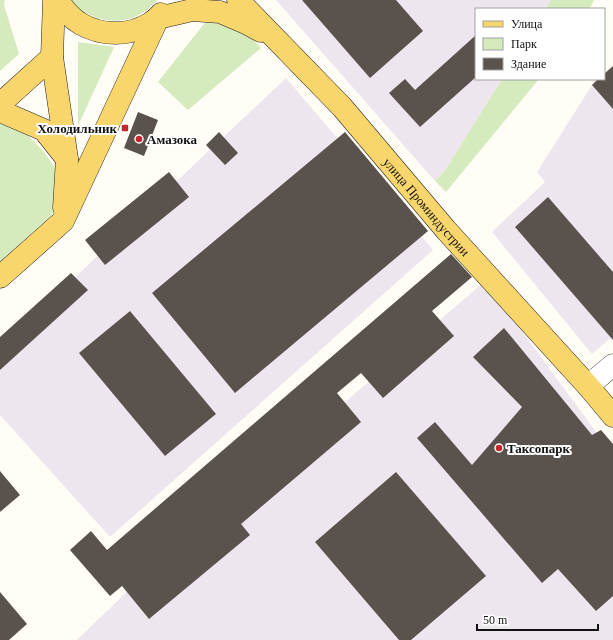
<svg xmlns="http://www.w3.org/2000/svg" width="613" height="640" font-family="Georgia,serif">
<style>
.industrial{fill:#eee6ef}
.green{fill:#d5ebbd}
.building{fill:#5a524d}
.lines{fill:none;stroke-linecap:round;stroke-linejoin:round}
.minor-casing{stroke:#444;stroke-width:23}
.major-casing{stroke:#222;stroke-width:23}
.minor{stroke:#fff;stroke-width:22}
.major{stroke:#f9d66b;stroke-width:22}
.poi-dot{fill:#c4262e;stroke:#fff;stroke-width:1.5}
.labels{text-anchor:middle;stroke-width:4;stroke-linejoin:round;paint-order:stroke}
.poi-label{font-size:13px;font-weight:bold;fill:#111;stroke:#fff;text-anchor:start}
.street-label{font-size:13px;fill:#111;stroke:#fff}
</style>
<rect width="100%" height="100%" fill="#fffdf5"/>
<path class="industrial" d="M 276,0 L 551,0 L 546,9 L 476,9 L 476,79 L 502,79 L 446,169 L 435,181 Z
M 613,66 L 613,336 L 592,354 L 492,232 L 545,182 L 537,172 L 592,85 L 598,79 L 604,79 Z
M 286,78 L 433,250 L 110,537 L 0,415 L 0,348 Z
M 485,281 L 613,455 L 613,640 L 77,640 L 138,581 Z"/>
<path class="green" d="M 0,0 L 5,0 L 4,5 L 19,54 L 0,71 Z
M 70,0 L 157,0 C 141,21 113,26 90,15 C 83,12 75,7 70,0 Z
M 551,0 L 594,0 L 590,9 L 546,9 Z
M 207,20 L 235,20 L 261,48 L 188,110 L 158,82 Z
M 78,42 L 114,47 L 78,126 Z
M 502,79 L 539,79 L 446,192 L 435,181 L 446,169 Z
M 0,123 L 4,123 L 20,127 L 44,152 L 59,174 L 52,215 L 0,261 Z"/>
<path class="building" d="M 302,0 L 396,0 L 423,31 L 370,78 Z
M 476,35 L 476,77 L 420,127 L 389,93 L 405,79 L 415,90 Z
M 613,66 L 613,109 L 592,85 L 598,79 L 604,79 L 604,74 Z
M 138,112 L 158,120 L 144,156 L 124,148 Z
M 219,132 L 238,153 L 225,165 L 206,145 Z
M 345,132 L 428,231 L 235,393 L 152,293 Z
M 169,172 L 189,197 L 105,265 L 85,240 Z
M 548,197 L 613,272 L 613,340 L 515,227 Z
M 451,254 L 472,277 L 432,311 L 454,336 L 383,398 L 361,373 L 337,393 L 361,422 L 241,524 L 250,535 L 149,619 L 122,586 L 110,596 L 70,550 L 91,531 L 107,550 Z
M 71,273 L 88,290 L 0,370 L 0,337 Z
M 130,311 L 216,414 L 165,456 L 79,353 Z
M 504,328 L 592,435 L 601,430 L 613,444 L 613,596 L 596,611 L 558,569 L 542,583 L 417,438 L 435,422 L 472,465 L 522,407 L 473,357 Z
M 0,471 L 20,495 L 0,512 Z
M 396,472 L 486,576 L 411,640 L 399,640 L 315,542 Z
M 0,592 L 27,624 L 9,640 L 0,640 Z"/>
<g class="lines">
<defs>
<path id="minor" d="M 588,386 L 613,365"/>
<g id="major">
<path d="M 54,0 L 52,57 L 67,159 L 64,208"/>
<path d="M 58,0 C 64,10 71,18 81,24 C 102,36 129,36 149,24 C 154,21 157,19 161,14"/>
<path id="s1" d="M 238,0 L 342,107 L 446,230 L 588,386 L 613,416"/>
<path d="M 0,104 L 52,57"/>
<path d="M 0,111 L 44,130 L 67,159"/>
<path d="M 0,277 L 63,221 L 158,18 L 192,10 L 220,12 L 248,24 L 261,31"/>
</g>
</defs>
<use href="#minor" class="minor-casing"/>
<use href="#major" class="major-casing"/>
<use href="#minor" class="minor"/>
<use href="#major" class="major"/>
</g>
<g class="poi-dot">
<rect x="121" y="124" width="8" height="8" rx="2"/>
<circle cx="139" cy="139" r="4"/>
<circle cx="499" cy="448" r="4"/>
</g>
<g class="labels">
<g class="poi-label">
<text x="117" y="133" text-anchor="end">Холодильник</text>
<text x="147" y="144">Амазока</text>
<text x="507" y="453">Таксопарк</text>
</g>
<g class="street-label">
<text dy="5" stroke="none"><textPath href="#s1" startOffset="280">улица Проминдустрии</textPath></text>
</g>
</g>
<rect x="475" y="8" width="130" height="72" fill="#ffffff" stroke="#a0a0a0"/>
<rect x="483" y="21" width="20" height="6" fill="#f9d66b" stroke="#a0a0a0"/>
<text x="511" y="28" font-size="12" fill="#111111">Улица</text>
<rect x="483" y="38" width="20" height="12" fill="#d5ebbd" stroke="#a0a0a0"/>
<text x="511" y="48" font-size="12" fill="#111111">Парк</text>
<rect x="483" y="58" width="20" height="12" fill="#5a524d" stroke="#a0a0a0"/>
<text x="511" y="68" font-size="12" fill="#111111">Здание</text>
<path d="M477 624v6h121v-6" fill="none" stroke="#111111" stroke-width="2"/>
<text x="483" y="624" font-size="12" fill="#111111" stroke="#ffffff" stroke-width="3" paint-order="stroke">50 m</text>
</svg>
